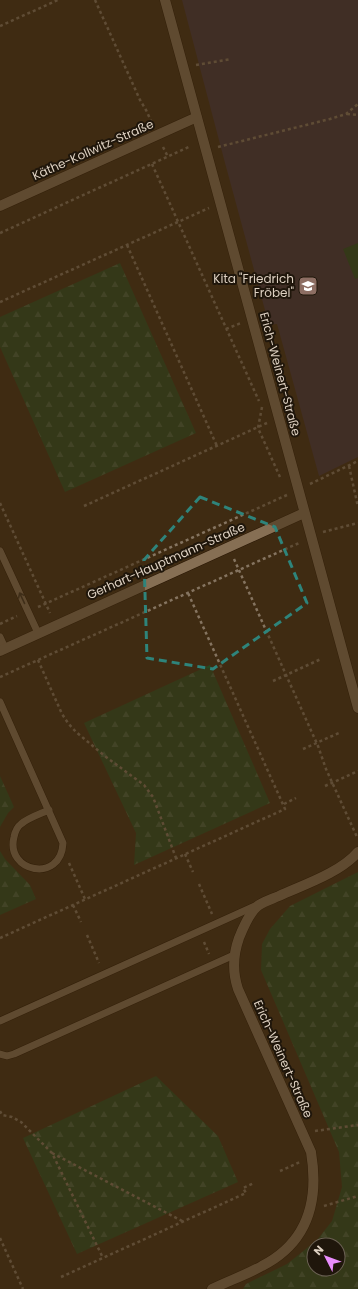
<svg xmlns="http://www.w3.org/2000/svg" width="358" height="1289" font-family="Poppins,sans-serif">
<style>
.education{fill:#42313c}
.green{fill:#26481f}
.forest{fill:url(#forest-firs);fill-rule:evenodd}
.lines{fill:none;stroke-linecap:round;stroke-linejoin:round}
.lane-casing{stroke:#251300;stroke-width:8}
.street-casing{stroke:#251300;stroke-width:11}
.path{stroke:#857460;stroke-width:2.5;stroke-dasharray:3 3;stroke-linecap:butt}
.lane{stroke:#866f54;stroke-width:7}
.street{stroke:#866f54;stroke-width:10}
.oneway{stroke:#3e3121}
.marked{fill:none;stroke:#2e847b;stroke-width:3;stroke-dasharray:8 5;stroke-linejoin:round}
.labels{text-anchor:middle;stroke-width:4;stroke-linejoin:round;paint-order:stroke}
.street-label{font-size:12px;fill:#ded1c2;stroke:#1f160b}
.poi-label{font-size:12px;fill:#ded1c2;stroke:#1f160b;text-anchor:end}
</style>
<defs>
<pattern id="forest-firs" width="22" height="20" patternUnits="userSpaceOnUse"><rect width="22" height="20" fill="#26481f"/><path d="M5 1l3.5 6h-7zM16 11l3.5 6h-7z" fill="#45613e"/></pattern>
</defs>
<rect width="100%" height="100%" fill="#3f2b12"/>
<path class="education" d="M 182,0 L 358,0 L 358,457 L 319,476 L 277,324 L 269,325 L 225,163 Z"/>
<path class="green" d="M 358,243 L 358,278 L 355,279 L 343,249 Z"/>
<path class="forest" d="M 120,263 L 196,433 L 65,492 L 0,347 L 0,317 Z
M 210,665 L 270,803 L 134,865 L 136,833 L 84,723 Z
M 0,776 L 14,807 L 8,813 L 0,827 Z
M 0,851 L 5,859 L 30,885 L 36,899 L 0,915 Z
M 358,872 L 358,1289 L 243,1289 L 246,1284 L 287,1264 L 317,1240 L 332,1221 L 342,1187 L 339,1152 L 261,970 L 262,944 L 270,929 L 290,906 ZM 314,1245 L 338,1245 L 338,1269 L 314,1269 Z
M 156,1076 L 218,1136 L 238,1182 L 77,1254 L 23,1138 Z"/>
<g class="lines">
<defs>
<path id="lane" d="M 0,551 L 38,633
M 0,637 L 5,648
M 0,702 L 63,843 C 61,884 5,872 14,837 C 15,832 17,827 21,824 C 28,818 40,814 49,810
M 0,1021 L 255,906
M 0,1054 L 7,1056 L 14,1054 L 234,955"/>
<path id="street" d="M 165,0 L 358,708
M 0,206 L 197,117
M 0,651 L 304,513
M 212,1289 C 228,1281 246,1275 262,1266 C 309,1242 319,1200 311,1152 L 238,989 C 232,971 233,955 239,938 C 243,928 250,911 259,905 C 265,901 272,899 279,896 C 303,885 340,873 358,852"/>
</defs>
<use href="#lane" class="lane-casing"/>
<use href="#street" class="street-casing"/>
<path class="path" d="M 95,0 L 140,100 L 146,110 L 152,123
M 0,26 L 58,0
M 196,65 L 231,59
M 347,114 L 358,115
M 163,147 L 168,157
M 218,147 L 330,119 L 346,114 L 358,104
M 152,164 L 259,401
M 0,233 L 191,146
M 127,245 L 217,446
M 0,302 L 209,208
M 226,329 L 241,323
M 262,407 L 258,428 L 280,477
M 349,466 L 358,507
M 310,484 L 358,461
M 0,503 L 50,613
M 84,506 L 267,423
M 323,532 L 358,523
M 234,559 L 318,746 L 326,769 L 357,837
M 38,607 L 287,495
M 0,624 L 17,616
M 38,660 L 62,714 L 68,723 L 76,732 L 106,757 L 144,785 L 153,797 L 176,858
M 0,677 L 299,543
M 273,681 L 321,659
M 303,749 L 341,732
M 325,786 L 358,771
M 284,804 L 296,798
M 185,854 L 193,872
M 69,863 L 85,899
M 199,884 L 212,914
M 73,905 L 81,922
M 87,935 L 99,963
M 0,938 L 285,809 L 188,593
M 204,942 L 209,954
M 0,1111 L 2,1115 L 12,1117 L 21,1122 L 52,1153 L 103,1258
M 315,1131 L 358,1125
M 52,1153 L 184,1222
M 280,1171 L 300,1162
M 324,1206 L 358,1196
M 0,1238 L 23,1289
M 61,1277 L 246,1193 L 243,1188 L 254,1183"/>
<use href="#lane" class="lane"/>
<use href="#street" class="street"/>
</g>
<defs><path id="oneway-shaft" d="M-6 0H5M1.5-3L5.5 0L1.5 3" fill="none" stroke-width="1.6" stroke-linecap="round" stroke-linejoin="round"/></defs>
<use class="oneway" href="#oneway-shaft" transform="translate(22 598) rotate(-115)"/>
<path d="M0 0H358V1289H0ZM 200,497 L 275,527 L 307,603 L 213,669 L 147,658 L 144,560 Z" fill="#3f2b12" fill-opacity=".55" fill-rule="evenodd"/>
<path class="marked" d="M 200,497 L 275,527 L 307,603 L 213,669 L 147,658 L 144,560 Z"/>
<defs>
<symbol id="school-square" viewBox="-11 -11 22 22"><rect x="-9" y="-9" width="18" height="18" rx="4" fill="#8d6e63" stroke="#1f160b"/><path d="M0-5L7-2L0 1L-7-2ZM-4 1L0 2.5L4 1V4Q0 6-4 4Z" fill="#fff"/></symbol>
</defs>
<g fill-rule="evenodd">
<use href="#school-square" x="297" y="275" width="22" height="22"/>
</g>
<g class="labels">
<g class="street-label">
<text transform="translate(93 150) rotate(-24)" y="4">Käthe-Kollwitz-Straße</text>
<text transform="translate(280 374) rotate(75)" y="4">Erich-Weinert-Straße</text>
<text transform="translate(166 561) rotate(-24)" y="4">Gerhart-Hauptmann-Straße</text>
<text transform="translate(283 1059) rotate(66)" y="4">Erich-Weinert-Straße</text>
</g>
<g class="poi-label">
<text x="294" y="283">Kita "Friedrich<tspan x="294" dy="14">Fröbel"</tspan></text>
</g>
</g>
<g transform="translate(326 1257) rotate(312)"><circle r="19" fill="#1f160b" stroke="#6b6154"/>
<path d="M0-3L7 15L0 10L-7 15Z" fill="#e98dfd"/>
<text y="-6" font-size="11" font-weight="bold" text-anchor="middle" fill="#ded1c2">N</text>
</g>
</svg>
